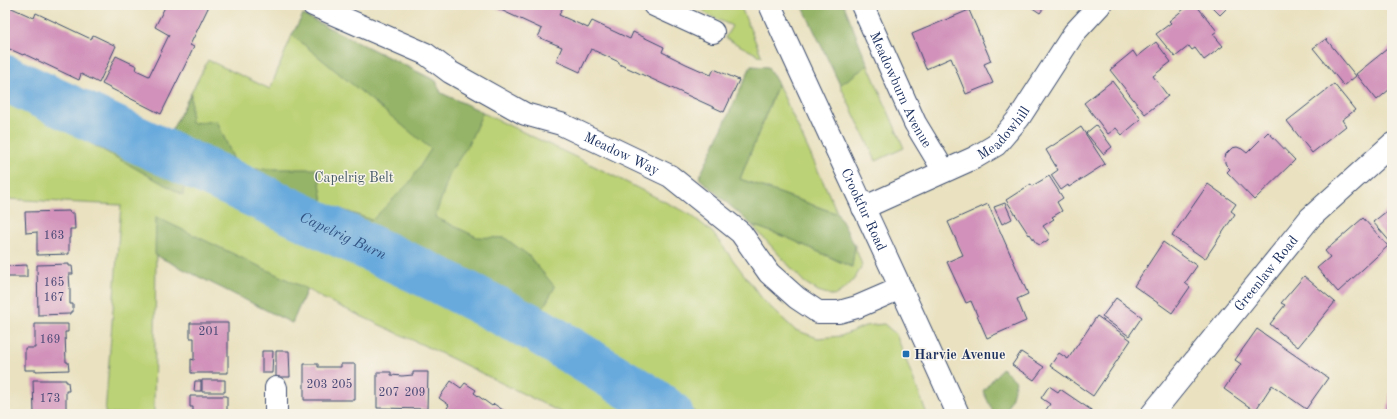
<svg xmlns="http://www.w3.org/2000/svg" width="1397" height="419" font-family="'Old Standard TT',serif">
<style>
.green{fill:#bcd276;stroke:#6c806a}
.forest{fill:#95b467;stroke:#587262}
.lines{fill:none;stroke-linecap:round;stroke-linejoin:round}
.river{stroke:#69aadd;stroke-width:47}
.building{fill:#d191ba}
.minor-casing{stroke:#3a4a6d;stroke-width:24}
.minor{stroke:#fff;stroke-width:22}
.poi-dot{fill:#1f6fb2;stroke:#f7f3e8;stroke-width:1.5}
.labels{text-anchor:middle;stroke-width:3;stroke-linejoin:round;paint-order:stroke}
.number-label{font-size:12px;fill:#484875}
.street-label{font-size:14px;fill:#1b2f5e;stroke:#f7f3e8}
.park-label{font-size:14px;fill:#435864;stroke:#f7f3e8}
.poi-label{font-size:14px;font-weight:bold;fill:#1b2f5e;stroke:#f7f3e8;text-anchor:start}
.water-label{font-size:15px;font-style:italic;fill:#325484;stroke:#f7f3e8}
</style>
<rect width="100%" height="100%" fill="#f7f3e8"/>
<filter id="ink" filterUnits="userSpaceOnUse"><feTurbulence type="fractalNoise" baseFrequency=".025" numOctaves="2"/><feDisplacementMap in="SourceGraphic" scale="8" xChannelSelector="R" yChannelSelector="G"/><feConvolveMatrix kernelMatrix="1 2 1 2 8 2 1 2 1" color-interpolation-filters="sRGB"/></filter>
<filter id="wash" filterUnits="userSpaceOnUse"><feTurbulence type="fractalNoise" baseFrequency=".012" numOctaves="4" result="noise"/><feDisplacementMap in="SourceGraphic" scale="16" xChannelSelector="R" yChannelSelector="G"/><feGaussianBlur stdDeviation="0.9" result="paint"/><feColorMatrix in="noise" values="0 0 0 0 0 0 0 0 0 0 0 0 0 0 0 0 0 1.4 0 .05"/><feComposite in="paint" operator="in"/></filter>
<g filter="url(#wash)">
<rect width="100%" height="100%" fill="#e9e1bf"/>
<path class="green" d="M 699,5 L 740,5 L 762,57 L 725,38 L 732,26 L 708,15 Z
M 303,15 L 436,81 L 441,93 L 588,163 L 691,215 L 712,232 L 764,301 L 795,330 L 818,338 L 841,336 L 865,326 L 884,324 L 896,334 L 927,414 L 564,414 L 453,359 L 322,298 L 307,289 L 292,323 L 156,255 L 154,414 L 105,414 L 121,205 L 5,199 L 5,66 L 63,94 L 169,136 L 208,60 L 270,89 L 292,35 Z
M 868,65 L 904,148 L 876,161 L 840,85 Z
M 778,84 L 838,214 L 740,179 Z
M 752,225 L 788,238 L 851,267 L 855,246 L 862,265 C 855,281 848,287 834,296 L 818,291 L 804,282 Z"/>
<path class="forest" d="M 802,5 L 844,5 L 868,65 L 840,85 Z
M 303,15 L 436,81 L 441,93 L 483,112 L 469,143 L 450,173 L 435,217 L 477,237 L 505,238 L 528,255 L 555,287 L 541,312 L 666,387 L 698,414 L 637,414 L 620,400 L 521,346 L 444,308 L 404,286 L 342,239 L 185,178 L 183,195 L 49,120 L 5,99 L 5,66 L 63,94 L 169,136 L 191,93 L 191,123 L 217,121 L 238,169 L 318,169 L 323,203 L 372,220 L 410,182 L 431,149 L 292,35 Z
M 751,66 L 768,67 L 778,84 L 740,179 L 838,214 L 855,246 L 852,267 L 788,238 L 752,225 L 699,178 Z
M 156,217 L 307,289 L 292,323 L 155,255 Z
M 1002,368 L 1016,381 L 1012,397 L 1005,413 L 1006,414 L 994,414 L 983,391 Z"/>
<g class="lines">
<path class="river" id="s1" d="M 5,78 L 441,281 L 539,331 L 650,399 L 670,414"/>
</g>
<g id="blocks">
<path class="building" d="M 5,5 L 34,18 L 36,13 L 91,39 L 93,35 L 116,46 L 99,83 L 81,74 L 79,80 L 24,54 L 23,55 L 5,47 Z
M 166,5 L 203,5 L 208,8 L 190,45 L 194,47 L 161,114 L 102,84 L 116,56 L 137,66 L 136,70 L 149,76 L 169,35 L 155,27 Z
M 490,5 L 559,5 L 563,7 L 559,15 L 588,28 L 592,21 L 630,39 L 633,32 L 664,47 L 662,52 L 686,64 L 711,75 L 714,69 L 739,80 L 724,112 L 619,64 L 619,62 L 591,49 L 580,72 L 556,61 L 562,47 L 538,37 L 542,29 Z
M 1028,5 L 1046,5 L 1040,13 Z
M 1189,5 L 1196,5 L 1217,31 L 1213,34 L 1223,46 L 1204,60 L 1195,48 L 1192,50 L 1189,46 L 1175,57 L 1156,34 L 1171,23 L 1169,21 Z
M 1210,5 L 1230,5 L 1220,15 Z
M 969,10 L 991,61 L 984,64 L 993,83 L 966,94 L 951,58 L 926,69 L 912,34 Z
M 1326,39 L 1356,76 L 1344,86 L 1313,48 Z
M 1156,42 L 1171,62 L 1153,76 L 1168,96 L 1145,114 L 1110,70 L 1133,51 L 1137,57 Z
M 1392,45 L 1392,91 L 1390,89 L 1377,100 L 1356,74 Z
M 1112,81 L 1141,119 L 1122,135 L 1116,128 L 1108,134 L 1084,103 Z
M 1334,84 L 1355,110 L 1342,120 L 1346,126 L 1312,153 L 1287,121 Z
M 1096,125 L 1112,147 L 1103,154 L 1086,133 Z
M 1081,127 L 1105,164 L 1069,187 L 1068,185 L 1061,190 L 1051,175 L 1058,170 L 1046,150 Z
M 1268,132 L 1295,160 L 1254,200 L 1227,172 L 1230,169 L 1226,165 L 1224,160 L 1226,154 L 1232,148 L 1237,147 L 1242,149 L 1247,153 Z
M 1049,176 L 1063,198 L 1057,202 L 1062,211 L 1052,217 L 1054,219 L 1043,226 L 1049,234 L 1048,240 L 1040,245 L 1036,243 L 1030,234 L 1029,235 L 1006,200 L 1031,184 L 1032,186 Z
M 1208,184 L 1236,204 L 1231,211 L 1235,214 L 1205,259 L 1172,236 Z
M 1005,203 L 1012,219 L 1002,224 L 994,207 Z
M 988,204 L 1028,294 L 1017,299 L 1026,321 L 987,338 L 971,301 L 966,303 L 947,262 L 963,255 L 948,222 Z
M 1392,207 L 1392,244 L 1373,222 Z
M 69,211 L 70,213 L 74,213 L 75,229 L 70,229 L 70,238 L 69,238 L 69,254 L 37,255 L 37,232 L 26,233 L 25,212 Z
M 1363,218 L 1388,246 L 1338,292 L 1317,268 L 1330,257 L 1325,251 Z
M 1163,242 L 1197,266 L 1185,283 L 1190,287 L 1172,313 L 1134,286 Z
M 69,264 L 69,266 L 72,266 L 73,274 L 69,274 L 70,289 L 70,304 L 73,304 L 73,312 L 70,312 L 70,314 L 38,315 L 37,265 Z
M 27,265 L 27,277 L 5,277 L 5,266 Z
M 1304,276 L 1335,302 L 1298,347 L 1270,324 L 1285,305 L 1281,303 Z
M 1116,298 L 1142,317 L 1129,336 L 1102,317 Z
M 1097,316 L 1131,340 L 1093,396 L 1050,366 L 1059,353 L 1068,359 Z
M 190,323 L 228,323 L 228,373 L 191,373 L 191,359 L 194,360 L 194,338 L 190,338 Z
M 35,324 L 68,324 L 68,332 L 65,332 L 66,362 L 68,362 L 69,370 L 36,371 L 36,370 L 25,370 L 25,348 L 35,348 Z
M 1257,329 L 1328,378 L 1306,409 L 1272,385 L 1255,411 L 1224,389 L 1241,364 L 1235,360 Z
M 262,351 L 273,351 L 272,373 L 262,373 Z
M 276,351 L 289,351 L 290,377 L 276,377 Z
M 1021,352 L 1044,367 L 1034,380 L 1012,365 Z
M 304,364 L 318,364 L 318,367 L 341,367 L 341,364 L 355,364 L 355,400 L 304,400 Z
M 377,372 L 391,372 L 391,375 L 402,376 L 413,375 L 413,372 L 428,372 L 427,409 L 377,408 Z
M 33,380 L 66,380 L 66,382 L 68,382 L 69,391 L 66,391 L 66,414 L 34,414 Z
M 202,380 L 225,380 L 225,392 L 202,392 Z
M 195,381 L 201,381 L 201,391 L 194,391 Z
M 451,381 L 461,388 L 465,383 L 476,390 L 474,393 L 492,406 L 494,404 L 506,412 L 505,414 L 445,414 L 444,413 L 449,405 L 439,398 Z
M 1049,386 L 1058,392 L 1060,389 L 1094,412 L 1093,414 L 1043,414 L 1050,404 L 1041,398 Z
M 1391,386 L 1392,414 L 1387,414 Z
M 190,396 L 227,396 L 227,414 L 193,414 L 193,407 L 190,407 Z"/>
</g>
</g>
<g filter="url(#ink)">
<use href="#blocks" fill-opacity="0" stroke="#3a4a6d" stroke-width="1"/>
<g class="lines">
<defs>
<g id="minor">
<path id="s2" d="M 313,5 L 426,54 L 450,72 L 525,114 L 561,124 L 670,176 L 741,233 L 769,273 L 797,298 L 818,312 L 839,312 L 857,307 L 901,288"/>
<path d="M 654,5 L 713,32"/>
<path id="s3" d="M 770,5 C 832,142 897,277 958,414"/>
<path id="s4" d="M 862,5 L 915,123 L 944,171"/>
<path id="s5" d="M 863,208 L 974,158 L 996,145 L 1019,118 L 1074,33 L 1100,5"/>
<path d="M 276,388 L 276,414"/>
<path id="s6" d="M 1152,414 L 1310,218 L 1392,144"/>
</g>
</defs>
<use href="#minor" class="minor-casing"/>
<use href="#minor" class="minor"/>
</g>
</g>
<rect class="poi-dot" x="902" y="350" width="8" height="8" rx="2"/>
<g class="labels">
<g class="number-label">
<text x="54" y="239">163</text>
<text x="54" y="286">165</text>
<text x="54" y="301">167</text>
<text x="209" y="335">201</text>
<text x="50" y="343">169</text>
<text x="317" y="388">203</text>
<text x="342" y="388">205</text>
<text x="389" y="396">207</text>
<text x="415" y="396">209</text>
<text x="50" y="402">173</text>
</g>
<g class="street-label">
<text dy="5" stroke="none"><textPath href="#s4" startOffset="93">Meadowburn Avenue</textPath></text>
<text dy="5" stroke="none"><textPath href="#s5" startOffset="161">Meadowhill</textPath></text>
<text dy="5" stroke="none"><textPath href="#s2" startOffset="344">Meadow Way</textPath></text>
<text dy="5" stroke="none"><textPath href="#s3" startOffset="225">Crookfur Road</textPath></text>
<text dy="5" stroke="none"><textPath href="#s6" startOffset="181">Greenlaw Road</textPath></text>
</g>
<g class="park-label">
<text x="354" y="182">Capelrig Belt</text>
</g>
<g class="poi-label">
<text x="914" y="359">Harvie Avenue</text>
</g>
<g class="water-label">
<text dy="5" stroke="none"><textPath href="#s1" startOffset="373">Capelrig Burn</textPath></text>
</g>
</g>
<rect width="1397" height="419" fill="none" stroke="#f7f3e8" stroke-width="20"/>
</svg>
